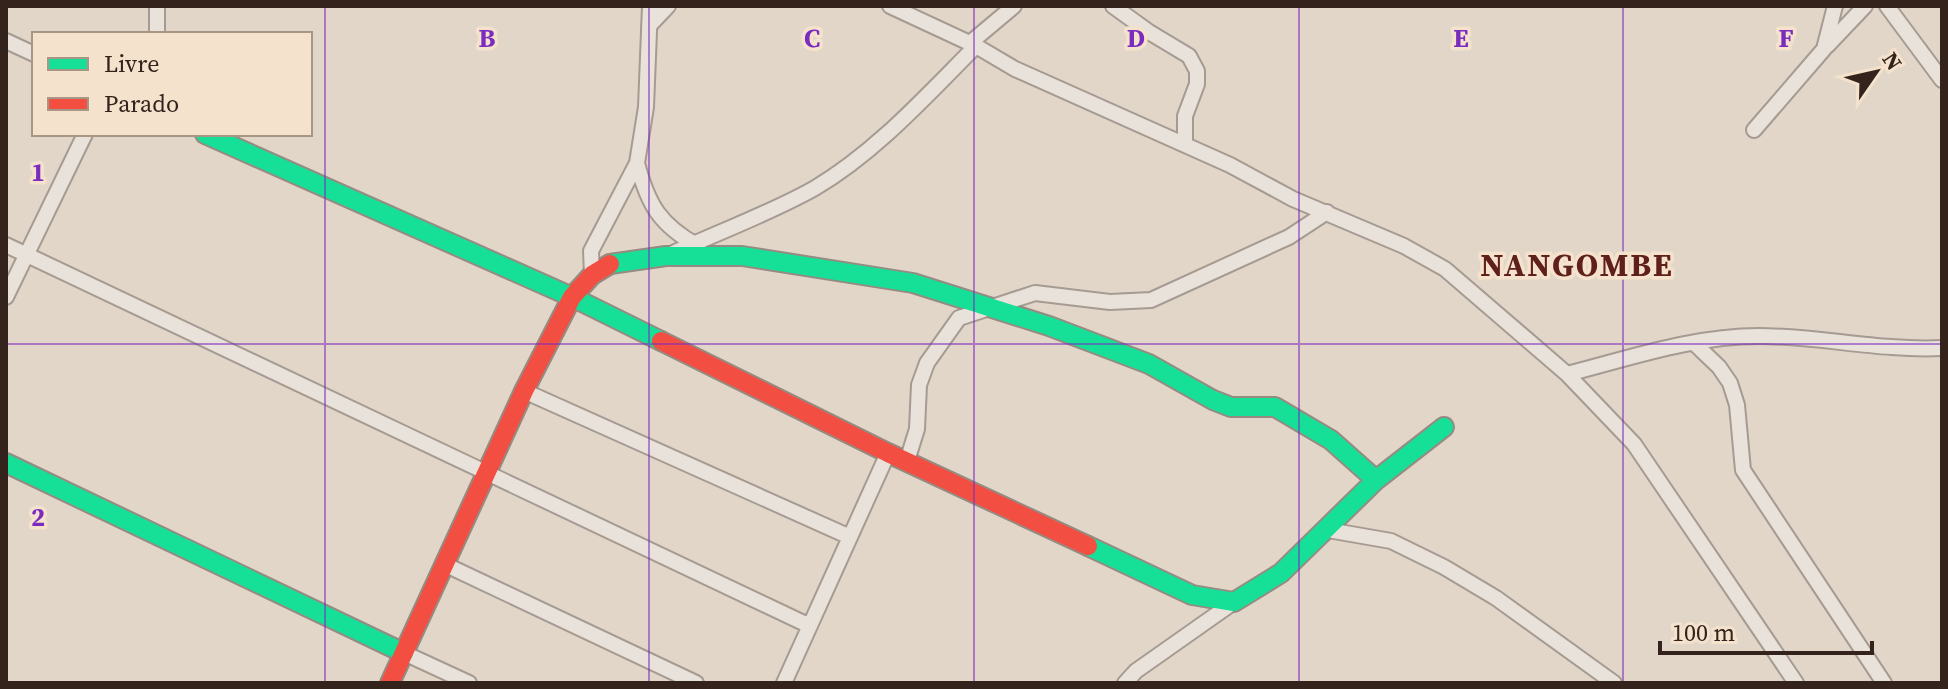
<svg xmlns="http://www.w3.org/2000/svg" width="1948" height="689" font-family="'Source Serif 4',serif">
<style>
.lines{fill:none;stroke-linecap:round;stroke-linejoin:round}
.street-casing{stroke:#a69b92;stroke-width:18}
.fast-casing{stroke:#968b82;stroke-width:22}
.jam-casing{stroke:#968b82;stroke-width:22}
.street{stroke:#e9e2da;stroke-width:14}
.fast{stroke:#16e098;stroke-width:18}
.jam{stroke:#f24e42;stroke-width:18}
.grid{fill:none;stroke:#7b2cbf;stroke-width:2;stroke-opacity:0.55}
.labels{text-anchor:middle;stroke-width:7;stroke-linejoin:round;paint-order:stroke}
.district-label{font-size:32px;font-weight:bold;letter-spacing:2px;fill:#5f201c;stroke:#f4e2cd}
.grid-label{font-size:26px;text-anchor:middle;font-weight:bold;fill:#7b2cbf;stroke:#f4e2cd;stroke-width:7;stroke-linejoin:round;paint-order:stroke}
</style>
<rect width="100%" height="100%" fill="#e2d6c8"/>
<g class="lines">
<defs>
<path id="street" d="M 157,6 L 157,34
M 890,6 L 976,46 L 1015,69 L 1230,165 L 1293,199 L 1404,246 L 1445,269 L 1567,374 L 1634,444 L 1796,683
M 1113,6 L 1149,32 L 1189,56 L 1197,71 L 1197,84 L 1185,116 L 1185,145
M 1887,6 L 1942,80
M 649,26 L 668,6
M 6,41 L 34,54
M 970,43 L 1014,6
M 1827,46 L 1865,6
M 1754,130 L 1824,49 L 1835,6
M 637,163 C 648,205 660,225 698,246
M 6,245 L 810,626
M 669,255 C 716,233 771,213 815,188 C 876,152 926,96 976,46
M 592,275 L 591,251 L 637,163 L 646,107 L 650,6
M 6,297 L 85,134
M 1695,344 L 1719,367 L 1730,383 L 1737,405 L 1743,470 L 1884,683
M 1567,374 C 1630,358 1693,336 1759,336 C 1820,336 1880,351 1942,348
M 524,391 L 850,537
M 907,461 L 917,429 L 919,385 L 927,363 L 959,318 L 1035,293 L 1110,302 L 1151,300 L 1289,237 L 1327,212
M 1328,530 L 1391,541 L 1444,567 L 1496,598 L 1614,683
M 444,564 L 696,683
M 404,653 L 469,683
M 784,683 L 888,453
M 1125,683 L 1136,671 L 1234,602"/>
<path id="fast" d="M 205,134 L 572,297 L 661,341
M 610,264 L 666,256 L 742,256 L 913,283 L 1049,326 L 1149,364 L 1213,400 L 1231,407 L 1275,407 L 1331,440 L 1376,480
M 6,463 L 404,653
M 1088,546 L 1192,595 L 1234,602 L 1281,573 L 1376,480 L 1444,427"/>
<path id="jam" d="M 661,341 L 888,453 L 1088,546
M 390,683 L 524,391 L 572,297 L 592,275 L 610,264"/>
</defs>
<use href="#street" class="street-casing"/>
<use href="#fast" class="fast-casing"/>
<use href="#jam" class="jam-casing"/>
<use href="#street" class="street"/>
<use href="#fast" class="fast"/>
<use href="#jam" class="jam"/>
</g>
<path class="grid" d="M 325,6 L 325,683M 649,6 L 649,683M 974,6 L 974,683M 1299,6 L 1299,683M 1623,6 L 1623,683M 6,344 L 1942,344"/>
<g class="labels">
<g class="district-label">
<text x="1577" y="276">NANGOMBE</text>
</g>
</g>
<g class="grid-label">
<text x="487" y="47">B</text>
<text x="812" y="47">C</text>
<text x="1136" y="47">D</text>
<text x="1461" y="47">E</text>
<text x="1786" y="47">F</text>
<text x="38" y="181">1</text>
<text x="38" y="526">2</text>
</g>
<rect width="1948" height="689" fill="none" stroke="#33231c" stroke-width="16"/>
<rect x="32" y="32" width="280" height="104" fill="#f4e2cd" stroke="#a79686" stroke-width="2"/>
<rect x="48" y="58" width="40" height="12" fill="#16e098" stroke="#a79686" stroke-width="2"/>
<text x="104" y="72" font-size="24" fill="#33231c">Livre</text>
<rect x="48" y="98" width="40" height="12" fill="#f24e42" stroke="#a79686" stroke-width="2"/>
<text x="104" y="112" font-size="24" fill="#33231c">Parado</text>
<g transform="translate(1876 72) rotate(56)" stroke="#f4e2cd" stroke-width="6" paint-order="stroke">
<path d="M0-6L14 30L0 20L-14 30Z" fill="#33231c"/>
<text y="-12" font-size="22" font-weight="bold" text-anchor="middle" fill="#33231c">N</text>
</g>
<path d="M1660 641v12h212v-12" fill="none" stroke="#33231c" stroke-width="4"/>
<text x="1672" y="641" font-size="24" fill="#33231c" stroke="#f4e2cd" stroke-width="6" paint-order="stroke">100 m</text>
</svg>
